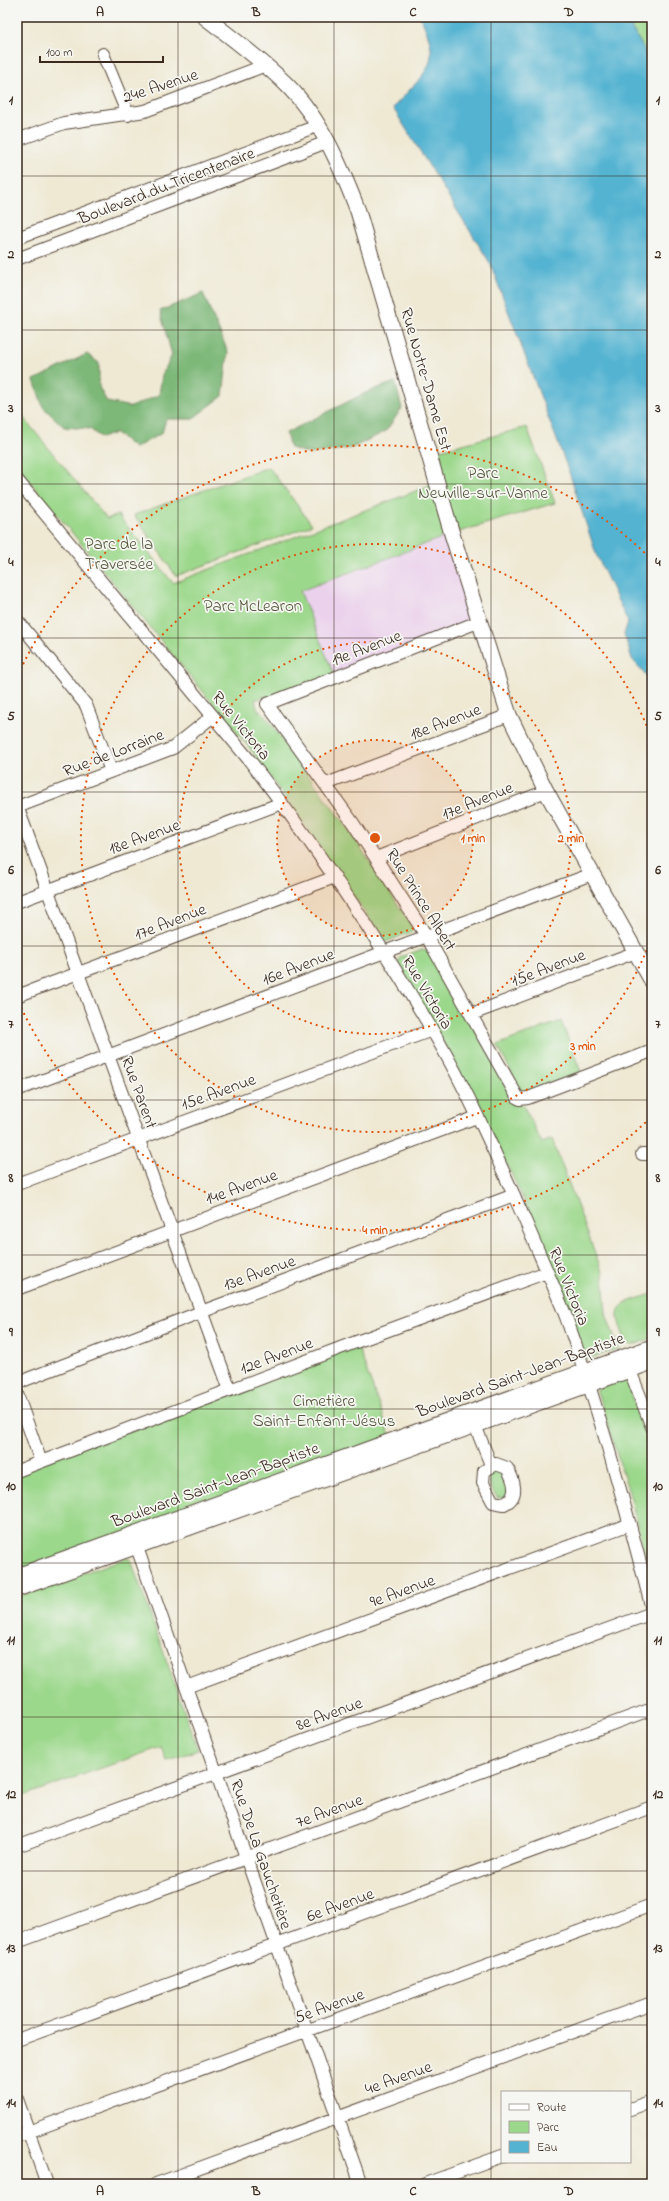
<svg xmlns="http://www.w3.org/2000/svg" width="669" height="2201" font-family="'Indie Flower',sans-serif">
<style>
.built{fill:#ebd1ec}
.green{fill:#9cd88c;stroke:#6c8155}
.forest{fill:#7db878;stroke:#5c714b}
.water{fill:#53b3d1;stroke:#476e78}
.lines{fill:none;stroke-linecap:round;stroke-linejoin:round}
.minor-casing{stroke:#564739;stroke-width:14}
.major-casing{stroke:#564739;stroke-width:17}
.minor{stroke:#fff;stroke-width:12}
.major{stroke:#fff;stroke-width:15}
.grid{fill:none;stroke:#3b2a1e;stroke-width:1;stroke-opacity:0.55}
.ring{fill:none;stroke:#df570d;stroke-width:2;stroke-dasharray:2 4}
.labels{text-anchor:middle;stroke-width:3.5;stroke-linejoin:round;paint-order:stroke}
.street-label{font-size:17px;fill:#3b2a1e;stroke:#f6f6f2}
.park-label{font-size:17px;fill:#53563a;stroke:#f6f6f2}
.centre{fill:#df570d;stroke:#f6f6f2;stroke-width:2}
.ring-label{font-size:12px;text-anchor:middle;font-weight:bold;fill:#df570d;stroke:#f6f6f2;stroke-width:3.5;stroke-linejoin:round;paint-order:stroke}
.neatline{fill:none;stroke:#3b2a1e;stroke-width:1.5}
.grid-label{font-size:13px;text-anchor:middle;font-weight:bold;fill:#3b2a1e}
</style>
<rect width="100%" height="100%" fill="#f6f6f2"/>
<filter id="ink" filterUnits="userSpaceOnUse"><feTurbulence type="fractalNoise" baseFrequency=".025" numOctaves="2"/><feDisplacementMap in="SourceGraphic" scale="8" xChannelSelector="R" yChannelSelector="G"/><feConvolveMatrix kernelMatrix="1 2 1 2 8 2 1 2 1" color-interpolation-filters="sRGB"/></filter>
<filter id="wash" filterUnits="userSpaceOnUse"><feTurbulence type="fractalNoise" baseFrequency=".012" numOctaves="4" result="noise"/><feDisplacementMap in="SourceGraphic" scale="16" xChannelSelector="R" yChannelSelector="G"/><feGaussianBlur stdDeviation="0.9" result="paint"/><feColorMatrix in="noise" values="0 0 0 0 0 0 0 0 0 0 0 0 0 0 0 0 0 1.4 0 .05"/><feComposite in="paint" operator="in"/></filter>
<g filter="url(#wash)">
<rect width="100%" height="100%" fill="#efe9d4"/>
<path class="built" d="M 452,534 L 478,622 L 335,677 L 299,591 Z"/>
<path class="green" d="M 625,17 L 652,17 L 652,78 L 644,49 Z
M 17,410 L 107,519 L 118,515 L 173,583 L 437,483 L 429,453 L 527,427 L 555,503 L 452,534 L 300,591 L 335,677 L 268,704 L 265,696 L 255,700 L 257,708 L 268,720 L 350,832 L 413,928 L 411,932 L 385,942 L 343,880 L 252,751 L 17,466 Z
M 269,467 L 312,525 L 176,576 L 134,515 Z
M 422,949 L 428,951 L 519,1105 L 523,1105 L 542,1143 L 552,1139 L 603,1274 L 606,1314 L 619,1349 L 586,1359 C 569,1313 553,1265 533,1220 C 493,1132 447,1047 398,963 L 401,957 Z
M 561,1021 L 581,1072 L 523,1094 L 497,1045 Z
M 652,1294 L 652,1338 L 631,1346 C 624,1341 623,1333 620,1326 C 611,1301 633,1301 652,1294 Z
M 356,1342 L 392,1440 L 17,1576 L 17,1471 Z
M 629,1378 L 630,1392 L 652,1451 L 652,1584 L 631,1499 L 597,1391 L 597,1388 Z
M 495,1469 L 502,1472 L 509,1489 L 505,1498 L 498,1498 C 491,1492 489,1482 489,1473 Z
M 126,1558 L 131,1560 L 198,1750 L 166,1761 L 161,1747 L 17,1798 L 17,1597 Z"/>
<path class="forest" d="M 203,293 L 228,352 L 223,396 L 192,419 L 166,419 L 162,433 L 135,448 L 116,433 L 101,438 L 90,429 L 64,427 L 43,407 L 34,380 L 87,354 L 99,363 L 99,387 L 107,402 L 131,407 L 159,395 L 162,375 L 172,355 L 160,311 Z
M 395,382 L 402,408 L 386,431 L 352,448 L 310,454 L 290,448 L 286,433 L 365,393 Z"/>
<path class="water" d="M 420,17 L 625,17 L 644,49 L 652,78 L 652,682 L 632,659 L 624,634 L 628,622 L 596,554 L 569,472 L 490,263 L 393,108 C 424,72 445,66 420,17 Z"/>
</g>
<g filter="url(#ink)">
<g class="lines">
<defs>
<path id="minor" d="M 103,54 L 128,115
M 17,140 L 64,123 L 145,111 L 266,65
M 17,238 L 317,126
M 17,259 L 327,142
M 17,480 L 250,761 C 315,846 376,936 431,1028 C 468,1091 498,1159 527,1225 C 540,1256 554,1286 566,1317 C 600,1412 627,1511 652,1609
M 17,620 L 86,705 L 111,771
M 478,622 L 267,704 L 353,823 L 427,937 L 518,1098 L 520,1099 L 528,1098 L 652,1051
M 326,784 L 509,715
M 17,806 L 230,1390
M 17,807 L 173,748 L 213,716
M 376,858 L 546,791
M 17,902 L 282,803
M 17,996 L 335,877
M 472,1014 L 636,952
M 17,1090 L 592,874
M 642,1154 L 652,1154
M 17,1184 L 432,1030
M 17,1289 L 477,1117
M 627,1363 L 652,1427
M 17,1383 L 201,1312 L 514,1195
M 17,1394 L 41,1462
M 472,1418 L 491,1465
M 496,1464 L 507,1468 C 514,1480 520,1497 504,1504 L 493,1502 L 483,1483 L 484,1471 Z
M 17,1471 L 356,1342 L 547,1272
M 134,1539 L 361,2184
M 186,1687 L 630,1524
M 17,1846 L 652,1613
M 17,1942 L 652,1709
M 17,2040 L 652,1807
M 17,2099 L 47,2184
M 630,2109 L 652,2101
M 17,2136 L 652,1905
M 156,2184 L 652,2003
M 425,2184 L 502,2156"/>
<path id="major" d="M 205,17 C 233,39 262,60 287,85 C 321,119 341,167 358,211 L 452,534 L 509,715 L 546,791 L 652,981
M 17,1576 L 652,1347
M 17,1589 L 652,1362"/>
</defs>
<use href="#minor" class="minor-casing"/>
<use href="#major" class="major-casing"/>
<use href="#minor" class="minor"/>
<use href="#major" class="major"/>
</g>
</g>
<path class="grid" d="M 178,17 L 178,2184M 334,17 L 334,2184M 491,17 L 491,2184M 17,176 L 652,176M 17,330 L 652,330M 17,484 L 652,484M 17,638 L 652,638M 17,792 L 652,792M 17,946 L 652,946M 17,1100 L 652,1100M 17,1255 L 652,1255M 17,1409 L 652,1409M 17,1563 L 652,1563M 17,1717 L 652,1717M 17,1871 L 652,1871M 17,2025 L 652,2025"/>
<circle cx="375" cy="838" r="98" fill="#df570d" fill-opacity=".12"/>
<g class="ring">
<circle cx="375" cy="838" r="98"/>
<circle cx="375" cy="838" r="196"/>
<path d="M651 939A294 294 0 1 1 651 737"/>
<path d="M650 1118A392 392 0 0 1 18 1001M18 675A392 392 0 0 1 650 558"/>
</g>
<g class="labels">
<g class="street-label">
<text transform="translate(160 85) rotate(-18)" y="6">24e Avenue</text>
<text transform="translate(166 185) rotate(-21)" y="6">Boulevard du Tricentenaire</text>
<text transform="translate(427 379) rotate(74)" y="6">Rue Notre-Dame Est</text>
<text transform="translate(366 647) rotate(-21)" y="6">19e Avenue</text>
<text transform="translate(445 721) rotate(-21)" y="6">18e Avenue</text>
<text transform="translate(242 725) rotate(51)" y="6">Rue Victoria</text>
<text transform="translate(113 752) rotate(-21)" y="6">Rue de Lorraine</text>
<text transform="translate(477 800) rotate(-22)" y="6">17e Avenue</text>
<text transform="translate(144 836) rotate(-20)" y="6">18e Avenue</text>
<text transform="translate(422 899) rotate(58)" y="6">Rue Prince Albert</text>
<text transform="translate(170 921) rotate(-21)" y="6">17e Avenue</text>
<text transform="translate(298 966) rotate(-21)" y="6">16e Avenue</text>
<text transform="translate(548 967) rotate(-21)" y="6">15e Avenue</text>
<text transform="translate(428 992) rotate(59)" y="6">Rue Victoria</text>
<text transform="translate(218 1091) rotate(-20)" y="6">15e Avenue</text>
<text transform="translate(140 1092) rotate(70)" y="6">Rue Parent</text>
<text transform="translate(241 1186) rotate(-20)" y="6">14e Avenue</text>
<text transform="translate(259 1272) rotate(-20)" y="6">13e Avenue</text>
<text transform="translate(570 1286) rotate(68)" y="6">Rue Victoria</text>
<text transform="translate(276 1355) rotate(-21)" y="6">12e Avenue</text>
<text transform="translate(520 1374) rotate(-20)" y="6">Boulevard Saint-Jean-Baptiste</text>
<text transform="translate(215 1484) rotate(-20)" y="6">Boulevard Saint-Jean-Baptiste</text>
<text transform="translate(402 1590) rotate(-20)" y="6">9e Avenue</text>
<text transform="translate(329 1713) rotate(-20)" y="6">8e Avenue</text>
<text transform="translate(329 1810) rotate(-20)" y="6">7e Avenue</text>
<text transform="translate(262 1854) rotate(71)" y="6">Rue De La Gauchetière</text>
<text transform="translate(340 1904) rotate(-20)" y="6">6e Avenue</text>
<text transform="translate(329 2005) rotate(-20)" y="6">5e Avenue</text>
<text transform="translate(398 2077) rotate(-20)" y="6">4e Avenue</text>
</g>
<g class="park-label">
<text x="483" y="478">Parc<tspan x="483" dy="20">Neuville-sur-Vanne</tspan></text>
<text x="119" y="549">Parc de la<tspan x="119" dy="20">Traversée</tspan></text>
<text x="253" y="611">Parc McLearon</text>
<text x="324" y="1406">Cimetière<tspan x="324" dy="20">Saint-Enfant-Jésus</tspan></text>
</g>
</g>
<circle cx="375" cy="838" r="6" class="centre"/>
<g class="ring-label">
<text x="473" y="842">1 min</text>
<text x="571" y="842">2 min</text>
<text x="583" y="1050">3 min</text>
<text x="375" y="1234">4 min</text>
</g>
<rect width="669" height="2201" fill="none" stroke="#f6f6f2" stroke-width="44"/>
<rect x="501" y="2091" width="130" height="72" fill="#f6f6f2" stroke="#aba49d"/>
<rect x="509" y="2104" width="20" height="6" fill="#ffffff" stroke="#aba49d"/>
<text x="537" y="2111" font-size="12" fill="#3b2a1e">Route</text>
<rect x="509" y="2121" width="20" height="12" fill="#9cd88c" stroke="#aba49d"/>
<text x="537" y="2131" font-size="12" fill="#3b2a1e">Parc</text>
<rect x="509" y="2141" width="20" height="12" fill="#53b3d1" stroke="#aba49d"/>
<text x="537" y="2151" font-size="12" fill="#3b2a1e">Eau</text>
<path d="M40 56v6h123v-6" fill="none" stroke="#3b2a1e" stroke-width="2"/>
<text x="46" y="56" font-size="12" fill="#3b2a1e" stroke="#f6f6f2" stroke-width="3" paint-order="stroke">100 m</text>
<rect x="22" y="22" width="625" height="2157" class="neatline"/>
<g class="grid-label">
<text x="100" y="16">A</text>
<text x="256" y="16">B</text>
<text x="413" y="16">C</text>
<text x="569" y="16">D</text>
<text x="11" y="104">1</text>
<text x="658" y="104">1</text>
<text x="11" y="258">2</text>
<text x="658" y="258">2</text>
<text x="11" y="412">3</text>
<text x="658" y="412">3</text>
<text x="11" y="566">4</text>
<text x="658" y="566">4</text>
<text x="11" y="720">5</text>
<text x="658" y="720">5</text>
<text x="11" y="874">6</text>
<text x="658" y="874">6</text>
<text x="11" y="1028">7</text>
<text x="658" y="1028">7</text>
<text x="11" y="1182">8</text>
<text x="658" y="1182">8</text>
<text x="11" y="1336">9</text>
<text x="658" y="1336">9</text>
<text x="11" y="1490">10</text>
<text x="658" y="1490">10</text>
<text x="11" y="1644">11</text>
<text x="658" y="1644">11</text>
<text x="11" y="1798">12</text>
<text x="658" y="1798">12</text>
<text x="11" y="1952">13</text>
<text x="658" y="1952">13</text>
<text x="11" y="2107">14</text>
<text x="658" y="2107">14</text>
<text x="100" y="2195">A</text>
<text x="256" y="2195">B</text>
<text x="413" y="2195">C</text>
<text x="569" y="2195">D</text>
</g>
</svg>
